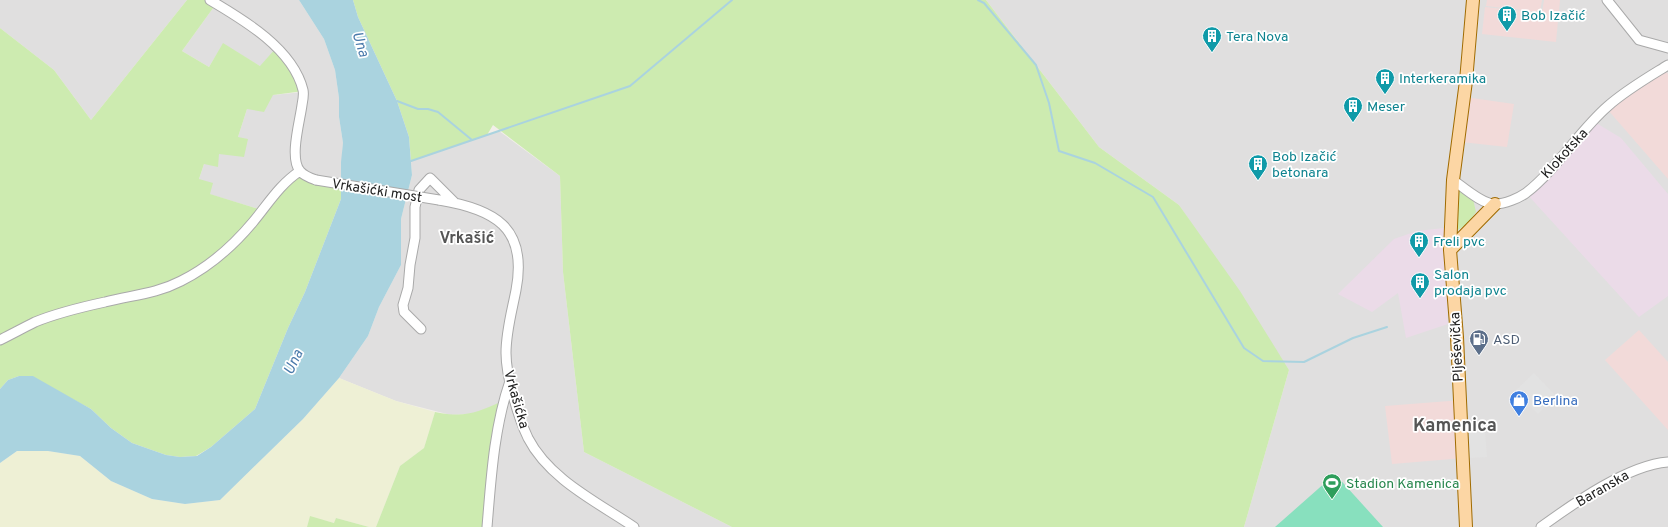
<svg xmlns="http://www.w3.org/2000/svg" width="1668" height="527" font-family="Overpass,sans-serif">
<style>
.residential{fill:#e0dfdf}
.commercial{fill:#f2dad9}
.industrial{fill:#ebdbe8}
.farmland{fill:#eef0d5}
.grass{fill:#cdebb0}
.pitch{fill:#88e0be}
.parking{fill:#e2e2e2}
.water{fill:#aad3df}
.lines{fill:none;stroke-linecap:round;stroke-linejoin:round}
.stream{stroke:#aad3df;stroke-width:2}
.minor-casing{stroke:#a9a9a9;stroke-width:11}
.major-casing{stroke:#a06b00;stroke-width:14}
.minor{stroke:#fff;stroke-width:9}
.major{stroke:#fcd6a4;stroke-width:12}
.minor-bridge-casing{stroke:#a9a9a9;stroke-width:11;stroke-linecap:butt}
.minor-bridge{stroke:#fff;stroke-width:9}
.labels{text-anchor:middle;stroke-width:3.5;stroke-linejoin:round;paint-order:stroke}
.culture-label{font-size:14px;fill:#0d838f;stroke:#fff;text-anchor:start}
.street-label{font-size:14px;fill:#222;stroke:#fff}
.service-label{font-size:14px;fill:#4e5e75;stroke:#fff;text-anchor:start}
.shop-label{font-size:14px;fill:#366cbe;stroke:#fff;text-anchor:start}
.leisure-label{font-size:14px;fill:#27864d;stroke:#fff;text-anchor:start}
.water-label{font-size:15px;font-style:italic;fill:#4a7aab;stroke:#fff}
.quarter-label{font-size:16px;font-weight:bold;fill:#555;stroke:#fff}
.district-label{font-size:18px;font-weight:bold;fill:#555;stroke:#fff}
</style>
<rect width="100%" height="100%" fill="#f2efe9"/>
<path class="residential" d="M 0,0 L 187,0 L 91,120 L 54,70 L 0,28 Z
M 210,0 L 299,0 L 324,39 L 335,70 L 339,98 L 339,117 L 343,143 L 341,176 L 344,184 L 262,210 L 209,194 L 199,179 L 204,164 L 219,154 L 238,137 L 247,109 L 273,95 L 303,92 L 223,44 L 209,67 L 182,51 L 216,4 Z
M 986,0 L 1668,0 L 1668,527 L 1244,527 L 1289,370 L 1179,205 L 1099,147 Z
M 499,131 L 560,176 L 563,272 L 584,452 L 732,527 L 482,527 L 487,524 L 503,402 L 473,414 L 451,415 L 396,401 L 339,378 L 368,336 L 379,307 L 401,265 L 401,219 L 412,175 L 411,161 Z"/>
<path class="commercial" d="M 1487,0 L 1542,0 L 1540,12 L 1486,6 Z
M 1544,0 L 1560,0 L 1556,42 L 1482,34 L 1485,7 L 1542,13 Z
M 1660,64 L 1668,74 L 1668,179 L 1608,110 Z
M 1465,97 L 1514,104 L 1507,147 L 1461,142 Z
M 1639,330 L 1668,362 L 1668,430 L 1605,360 Z
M 1462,400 L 1464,458 L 1392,464 L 1385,406 Z"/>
<path class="industrial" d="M 1593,121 L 1621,138 L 1668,194 L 1668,296 L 1639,317 L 1526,193 Z
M 1444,228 L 1448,324 L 1406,338 L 1398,293 L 1372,312 L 1338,294 L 1394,239 L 1417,231 Z"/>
<path class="farmland" d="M 339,378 L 396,401 L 435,412 L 424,448 L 400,466 L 376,527 L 369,527 L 336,518 L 335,523 L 310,517 L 307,527 L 0,527 L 0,463 L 17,451 L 48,451 L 80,456 L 111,481 L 152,499 L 185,504 L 220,500 L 303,419 Z"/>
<path class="grass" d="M 187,0 L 210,0 L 216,4 L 182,51 L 209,67 L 223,43 L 260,66 L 276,48 L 304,91 L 273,95 L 264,112 L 247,109 L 238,137 L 248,139 L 244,157 L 219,154 L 218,167 L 204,164 L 199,179 L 213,183 L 210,194 L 262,210 L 300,171 L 344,184 L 341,199 L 305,292 L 288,328 L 255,409 L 211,447 L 196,456 L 180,457 L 166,455 L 132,443 L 111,428 L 91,409 L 46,385 L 19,376 L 8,380 L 0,389 L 0,28 L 54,70 L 91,120 Z
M 353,0 L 986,0 L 1099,147 L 1179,205 L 1240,291 L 1289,370 L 1244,527 L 732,527 L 584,452 L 563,272 L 560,176 L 493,125 L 487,135 L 411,161 L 409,137 L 397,101 L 358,17 Z
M 1458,186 L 1473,199 L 1476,212 L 1467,224 L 1456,231 Z
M 503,401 L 487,524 L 482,527 L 376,527 L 400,466 L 424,448 L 435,412 C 466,418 475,413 503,401 Z
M 310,516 L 334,523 L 336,518 L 369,527 L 307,527 Z"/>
<path class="pitch" d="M 1335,474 L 1383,527 L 1275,527 Z"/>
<path class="parking" d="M 1534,373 L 1556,396 L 1538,414 L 1530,406 L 1527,409 L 1512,394 Z
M 1485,431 L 1487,457 L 1468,458 L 1467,432 Z"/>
<path class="water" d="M 299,0 L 353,0 L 358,17 L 397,101 L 409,137 L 412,175 L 401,219 L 401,265 L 379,307 L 368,336 L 339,378 L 303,419 L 220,500 L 185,504 L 152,499 L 111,481 L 80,456 L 48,451 L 17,451 L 0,463 L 0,389 L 8,380 L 19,376 L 33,376 L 91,409 L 111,428 L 132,443 L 166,455 L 180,457 L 197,456 L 211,447 L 255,409 L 288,328 L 305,292 L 341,199 L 341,162 L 343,143 L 339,117 L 339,98 L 335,70 L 324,39 Z"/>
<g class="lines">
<path class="stream" d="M 978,0 L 984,3 L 1036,65 L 1049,103 L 1059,151 L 1095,163 L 1153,197 L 1244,348 L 1263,361 L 1304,362 L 1353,338 L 1387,327
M 397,101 L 418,109 L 428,109 L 438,112 L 472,140
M 411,161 L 630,86 L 732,0"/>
<defs>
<path id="minor" d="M 210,0 C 244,20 293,49 303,90 C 304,94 303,100 302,105 C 300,121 289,158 300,171 C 304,176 310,178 316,180
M 1607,0 L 1639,40 L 1668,48
M 1453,180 C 1463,187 1483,205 1495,204 C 1505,204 1519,198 1526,193 C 1556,170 1579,131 1608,106 C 1626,90 1647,78 1668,65
M 439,200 C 494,209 528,227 516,290 C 512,311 506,331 506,353 C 506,376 518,417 528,438 C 549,479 597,502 634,527
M 421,329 L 404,312 L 403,305 L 408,288 L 410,265 L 415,238 L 415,207 L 419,190 L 430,178 L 455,203
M 0,340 C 12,334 23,328 35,322 C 57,313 82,307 105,302 C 132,295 156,294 181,281 C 209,267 233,246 253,222 C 268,204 280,184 300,171
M 487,527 C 491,479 494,427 510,381
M 1541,527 C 1574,503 1628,465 1668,462"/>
<path id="major" d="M 1450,250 L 1495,204
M 1466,527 L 1457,337 L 1450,250 L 1453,180 L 1466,81 L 1473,0"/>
</defs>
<use href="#minor" class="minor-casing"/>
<use href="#major" class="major-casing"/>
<use href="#minor" class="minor"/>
<use href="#major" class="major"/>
<defs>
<path id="minor-bridge" d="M 316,180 L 439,200"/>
</defs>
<use href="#minor-bridge" class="minor-bridge-casing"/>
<use href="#minor-bridge" class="minor-bridge"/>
</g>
<defs>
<symbol id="building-pin" viewBox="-11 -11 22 30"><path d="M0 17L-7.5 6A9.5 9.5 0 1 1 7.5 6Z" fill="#0f9aa8" stroke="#fff"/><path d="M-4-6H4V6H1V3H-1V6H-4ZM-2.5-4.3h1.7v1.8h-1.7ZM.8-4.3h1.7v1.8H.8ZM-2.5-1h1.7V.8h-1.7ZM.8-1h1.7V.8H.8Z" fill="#fff"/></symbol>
<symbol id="fuel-pin" viewBox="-11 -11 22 30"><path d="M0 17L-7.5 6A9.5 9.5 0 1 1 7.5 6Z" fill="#5c6f8a" stroke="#fff"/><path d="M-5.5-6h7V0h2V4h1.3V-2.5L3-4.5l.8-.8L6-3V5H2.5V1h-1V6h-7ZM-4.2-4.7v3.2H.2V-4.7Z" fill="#fff"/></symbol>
<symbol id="shop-pin" viewBox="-11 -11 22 30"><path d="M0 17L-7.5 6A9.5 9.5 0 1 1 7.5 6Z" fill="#3f7fe0" stroke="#fff"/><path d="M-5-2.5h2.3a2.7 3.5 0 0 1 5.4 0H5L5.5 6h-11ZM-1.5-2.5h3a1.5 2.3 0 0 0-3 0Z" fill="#fff"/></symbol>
<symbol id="stadium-pin" viewBox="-11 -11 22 30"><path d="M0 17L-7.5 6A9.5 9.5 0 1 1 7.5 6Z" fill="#2e9e5b" stroke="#fff"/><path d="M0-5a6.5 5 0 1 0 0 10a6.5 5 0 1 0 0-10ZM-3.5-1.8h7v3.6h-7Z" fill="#fff"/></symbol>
</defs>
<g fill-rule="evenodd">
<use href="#building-pin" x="1496" y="4" width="22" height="30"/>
<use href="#building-pin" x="1201" y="25" width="22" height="30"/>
<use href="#building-pin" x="1374" y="67" width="22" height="30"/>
<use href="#building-pin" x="1342" y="95" width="22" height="30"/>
<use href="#building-pin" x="1247" y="153" width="22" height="30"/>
<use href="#building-pin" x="1408" y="230" width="22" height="30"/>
<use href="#building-pin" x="1409" y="271" width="22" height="30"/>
<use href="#fuel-pin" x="1468" y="328" width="22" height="30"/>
<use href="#shop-pin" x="1508" y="389" width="22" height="30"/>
<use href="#stadium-pin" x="1321" y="472" width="22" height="30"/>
</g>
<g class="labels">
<g class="culture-label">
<text x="1521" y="20">Bob Izačić</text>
<text x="1226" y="41">Tera Nova</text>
<text x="1399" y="83">Interkeramika</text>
<text x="1367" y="111">Meser</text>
<text x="1272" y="161">Bob Izačić<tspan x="1272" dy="16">betonara</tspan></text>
<text x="1433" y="246">Freli pvc</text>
<text x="1434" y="279">Salon<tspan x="1434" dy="16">prodaja pvc</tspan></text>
</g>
<g class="street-label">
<text transform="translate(1564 153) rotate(-48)" y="5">Klokotska</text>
<text transform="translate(377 190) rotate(9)" y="5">Vrkašićki most</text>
<text transform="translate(1456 347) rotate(-93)" y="5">Plješevička</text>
<text transform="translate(517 399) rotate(74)" y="5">Vrkašićka</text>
<text transform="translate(1602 488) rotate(-30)" y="5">Baranska</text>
</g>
<g class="service-label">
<text x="1493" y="344">ASD</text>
</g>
<g class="shop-label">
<text x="1533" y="405">Berlina</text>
</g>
<g class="leisure-label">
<text x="1346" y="488">Stadion Kamenica</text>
</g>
<g class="water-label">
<text transform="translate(361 44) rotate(72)" y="5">Una</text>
<text transform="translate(293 362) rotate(-65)" y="5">Una</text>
</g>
<g class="quarter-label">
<text x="467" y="243">Vrkašić</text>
</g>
<g class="district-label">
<text x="1455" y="431">Kamenica</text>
</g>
</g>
</svg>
